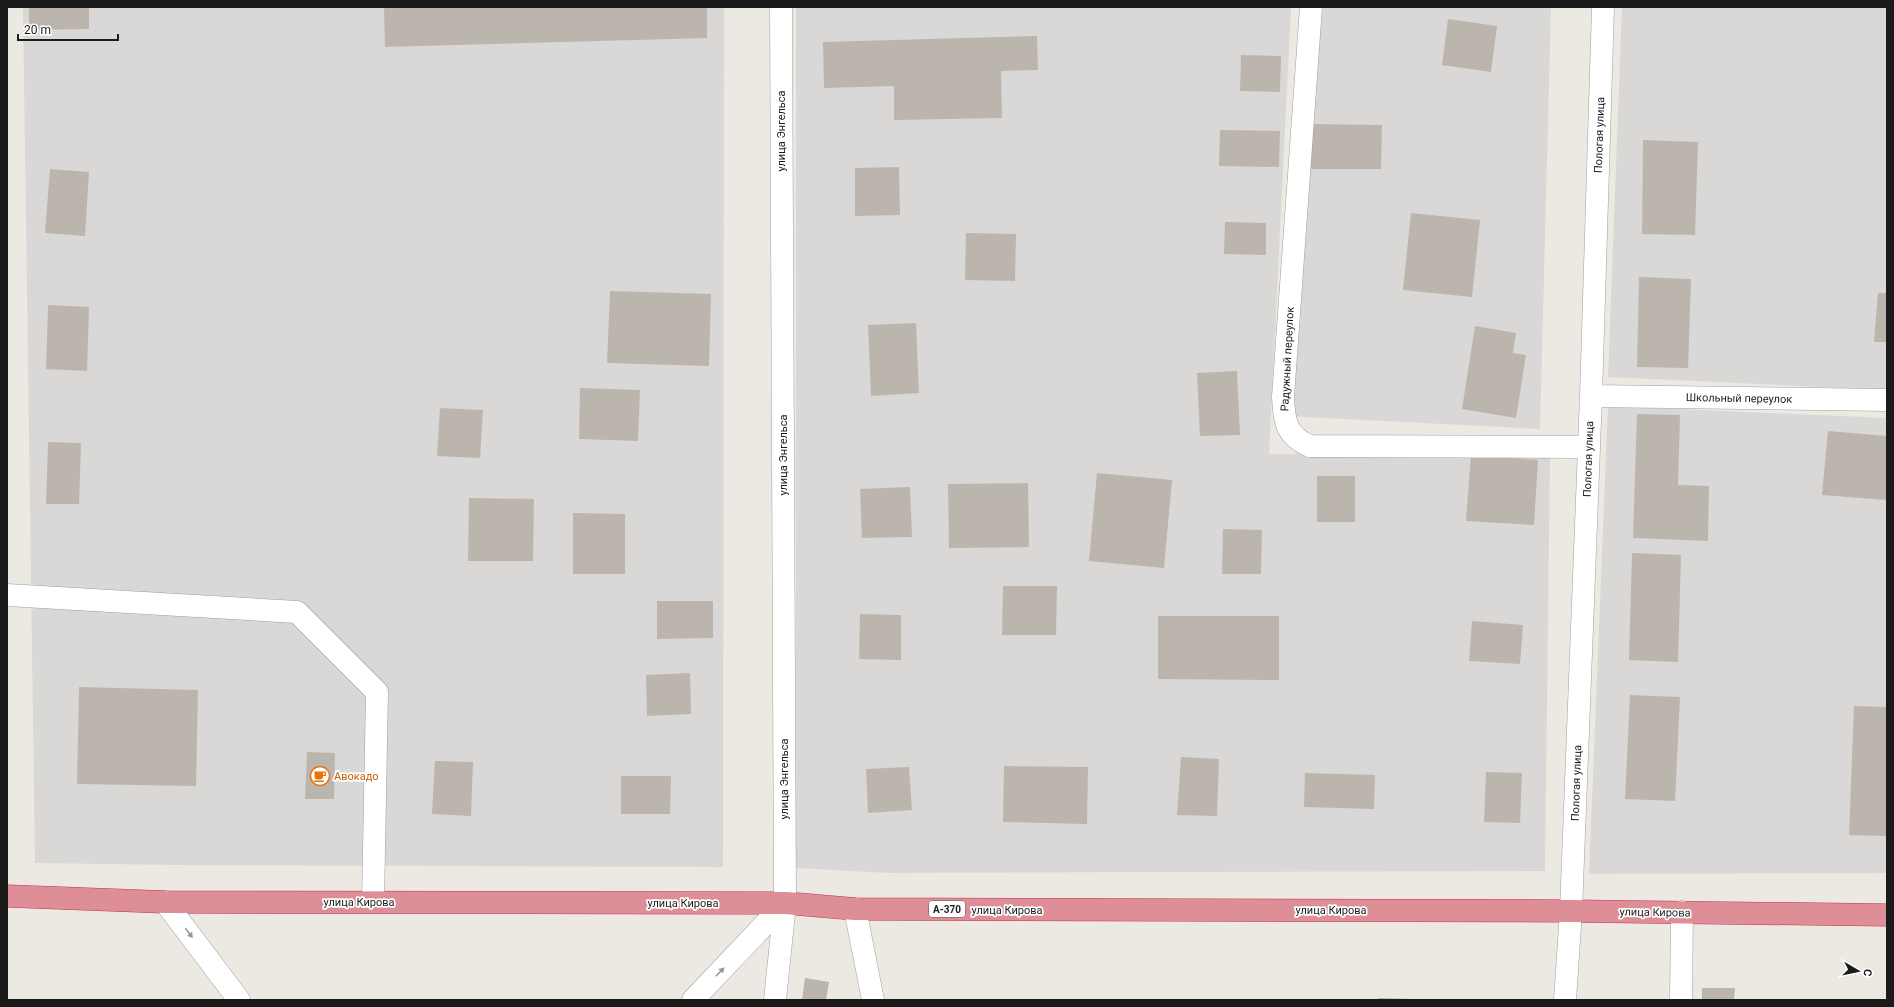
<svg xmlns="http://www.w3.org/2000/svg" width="1894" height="1007" font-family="Roboto,sans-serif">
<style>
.residential{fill:#d9d8d7}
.building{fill:#bbb5ae}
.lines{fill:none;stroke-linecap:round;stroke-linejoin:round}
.minor-casing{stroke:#9f9f9f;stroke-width:23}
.highway-casing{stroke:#c53258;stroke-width:23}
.minor{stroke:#fff;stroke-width:22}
.highway{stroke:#dd8e96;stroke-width:22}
.oneway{fill:#989898}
.labels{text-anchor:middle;stroke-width:3.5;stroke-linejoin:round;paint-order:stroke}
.shield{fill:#fff;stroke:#5f5f5f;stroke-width:1}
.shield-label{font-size:10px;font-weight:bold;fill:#1b1b1b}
.street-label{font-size:11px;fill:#1b1b1b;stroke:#fff}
.food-label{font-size:11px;fill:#c56008;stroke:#fff;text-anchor:start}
</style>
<rect width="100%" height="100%" fill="#ebe9e1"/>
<path class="residential" d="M 23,7 L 724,7 L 723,867 L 173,865 L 35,863 Z
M 796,7 L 1291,7 L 1269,454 L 1550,453 L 1545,871 L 888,873 L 796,868 Z
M 1314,7 L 1551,7 L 1540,429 L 1286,416 Z
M 1622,7 L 1887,7 L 1887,390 L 1608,377 Z
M 1608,406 L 1887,418 L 1887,873 L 1589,874 Z"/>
<path class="building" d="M 29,7 L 89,7 L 89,29 L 29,30 Z
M 384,7 L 707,7 L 707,38 L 385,47 Z
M 1448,19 L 1497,26 L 1491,72 L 1442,65 Z
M 1037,36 L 1038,70 L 1001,71 L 1002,118 L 894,120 L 894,86 L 824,88 L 823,42 Z
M 1241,55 L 1281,56 L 1280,92 L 1240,91 Z
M 1310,124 L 1382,125 L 1381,169 L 1310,169 Z
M 1220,130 L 1280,131 L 1279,167 L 1219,166 Z
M 1643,140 L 1698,142 L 1695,235 L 1642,234 Z
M 899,167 L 900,215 L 855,216 L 855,168 Z
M 50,169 L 89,172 L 85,236 L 45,233 Z
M 1411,213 L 1480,220 L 1472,297 L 1403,290 Z
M 1225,222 L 1266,223 L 1266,255 L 1224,254 Z
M 966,233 L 1016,234 L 1015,281 L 965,280 Z
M 1639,277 L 1691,279 L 1688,368 L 1637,367 Z
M 610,291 L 711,294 L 709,366 L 607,363 Z
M 1878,293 L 1887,293 L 1887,342 L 1874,342 Z
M 48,305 L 89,307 L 87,371 L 46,369 Z
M 916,323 L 919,393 L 871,396 L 868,325 Z
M 1475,326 L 1516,333 L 1513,353 L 1526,355 L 1516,418 L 1462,409 Z
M 1237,371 L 1240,435 L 1200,436 L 1197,373 Z
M 580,388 L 640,390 L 638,441 L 579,439 Z
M 440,408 L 483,410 L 480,458 L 437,456 Z
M 1637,414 L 1680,415 L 1678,485 L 1709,486 L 1708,541 L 1633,538 Z
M 1828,431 L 1887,436 L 1887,500 L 1822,495 Z
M 48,442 L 81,443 L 79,504 L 46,504 Z
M 1471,455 L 1538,460 L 1534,525 L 1466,521 Z
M 1097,473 L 1172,480 L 1164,568 L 1089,561 Z
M 1317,476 L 1355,476 L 1355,522 L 1317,522 Z
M 1028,483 L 1029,547 L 949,548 L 948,484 Z
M 910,487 L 912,537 L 862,538 L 860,489 Z
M 469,498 L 534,499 L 533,561 L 468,561 Z
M 573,513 L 625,514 L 625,574 L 573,574 Z
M 1223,529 L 1262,530 L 1261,574 L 1222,574 Z
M 1632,553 L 1681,555 L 1678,662 L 1629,660 Z
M 1003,586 L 1057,586 L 1056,635 L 1002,635 Z
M 657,601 L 713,601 L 713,638 L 657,639 Z
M 860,614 L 901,615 L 901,660 L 859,659 Z
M 1158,616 L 1279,616 L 1279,680 L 1158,679 Z
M 1472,621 L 1523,625 L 1520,664 L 1469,661 Z
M 690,673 L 691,714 L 647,716 L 646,675 Z
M 79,687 L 198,690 L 196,786 L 77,784 Z
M 1630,695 L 1680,697 L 1675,801 L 1625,799 Z
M 1854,706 L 1887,707 L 1887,836 L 1849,835 Z
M 307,752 L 335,753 L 334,799 L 305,799 Z
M 1181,757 L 1219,759 L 1217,816 L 1177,815 Z
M 435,761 L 473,762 L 471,816 L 432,814 Z
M 1004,766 L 1088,767 L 1087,824 L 1003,822 Z
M 909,767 L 912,810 L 868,813 L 866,769 Z
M 1486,772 L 1522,773 L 1520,823 L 1484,822 Z
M 1305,773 L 1375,775 L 1374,809 L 1304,807 Z
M 621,776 L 671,776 L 670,814 L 621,814 Z
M 805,978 L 829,982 L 826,1000 L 802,1000 Z
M 1702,988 L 1735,988 L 1734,1000 L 1702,1000 Z
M 1378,998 L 1416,999 L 1416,1000 L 1378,1000 Z"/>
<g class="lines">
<defs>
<path id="minor" d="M 1311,7 L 1283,397 C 1284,421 1286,436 1310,446 L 1589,447
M 1591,396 L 1887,400
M 7,595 L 297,612 L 377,692 L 373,902
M 165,902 L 239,1000
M 855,909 L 873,1000
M 693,1000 L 785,903
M 775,1000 L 785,903 L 781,7
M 1565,1000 L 1571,911 L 1591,396 L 1603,7
M 1681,1000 L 1682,912"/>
<path id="highway" d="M 7,896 L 165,902 L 785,903 L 855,909 L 1571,911 L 1887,915"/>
</defs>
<use href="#minor" class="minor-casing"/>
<use href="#highway" class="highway-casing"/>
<use href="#minor" class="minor"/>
<use href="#highway" class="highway"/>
</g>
<defs><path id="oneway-solid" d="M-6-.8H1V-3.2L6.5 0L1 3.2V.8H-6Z"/></defs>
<g class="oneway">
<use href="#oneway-solid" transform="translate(189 933) rotate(53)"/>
<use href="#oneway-solid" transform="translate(720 972) rotate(-46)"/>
</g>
<defs>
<symbol id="cafe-ring" viewBox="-11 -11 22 22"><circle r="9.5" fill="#fff" stroke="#e8710a" stroke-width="1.5"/><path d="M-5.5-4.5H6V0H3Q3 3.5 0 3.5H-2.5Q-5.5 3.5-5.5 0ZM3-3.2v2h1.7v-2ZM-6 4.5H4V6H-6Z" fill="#e8710a"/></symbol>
</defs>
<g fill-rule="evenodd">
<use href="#cafe-ring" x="309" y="765" width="22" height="22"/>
</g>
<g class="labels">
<rect class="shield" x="929" y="901" width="36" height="16" rx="3"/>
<g class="shield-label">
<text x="947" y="913">А-370</text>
</g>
<g class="street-label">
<text transform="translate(781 131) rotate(-90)" y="4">улица Энгельса</text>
<text transform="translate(1599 135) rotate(-88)" y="4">Пологая улица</text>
<text transform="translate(1287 359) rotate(-87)" y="4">Радужный переулок</text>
<text transform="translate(1739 398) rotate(1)" y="4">Школьный переулок</text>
<text transform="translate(783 455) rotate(-90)" y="4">улица Энгельса</text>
<text transform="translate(1588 459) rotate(-88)" y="4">Пологая улица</text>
<text transform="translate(784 779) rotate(-90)" y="4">улица Энгельса</text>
<text transform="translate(1576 783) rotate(-88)" y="4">Пологая улица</text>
<text x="359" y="906">улица Кирова</text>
<text x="683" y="907">улица Кирова</text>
<text x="1007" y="914">улица Кирова</text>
<text x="1331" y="914">улица Кирова</text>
<text transform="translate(1655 912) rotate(1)" y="4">улица Кирова</text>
</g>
<g class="food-label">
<text x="334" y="780">Авокадо</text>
</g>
</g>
<rect width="1894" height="1007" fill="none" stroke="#1b1b1b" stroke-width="16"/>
<g transform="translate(1858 971) rotate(99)" stroke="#ffffff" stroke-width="3" paint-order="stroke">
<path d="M0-3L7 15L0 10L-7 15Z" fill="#1b1b1b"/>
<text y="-6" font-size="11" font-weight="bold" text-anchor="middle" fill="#1b1b1b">С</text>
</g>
<path d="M18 34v6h100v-6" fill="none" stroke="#1b1b1b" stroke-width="2"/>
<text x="24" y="34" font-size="12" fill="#1b1b1b" stroke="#ffffff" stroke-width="3" paint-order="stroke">20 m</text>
</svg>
